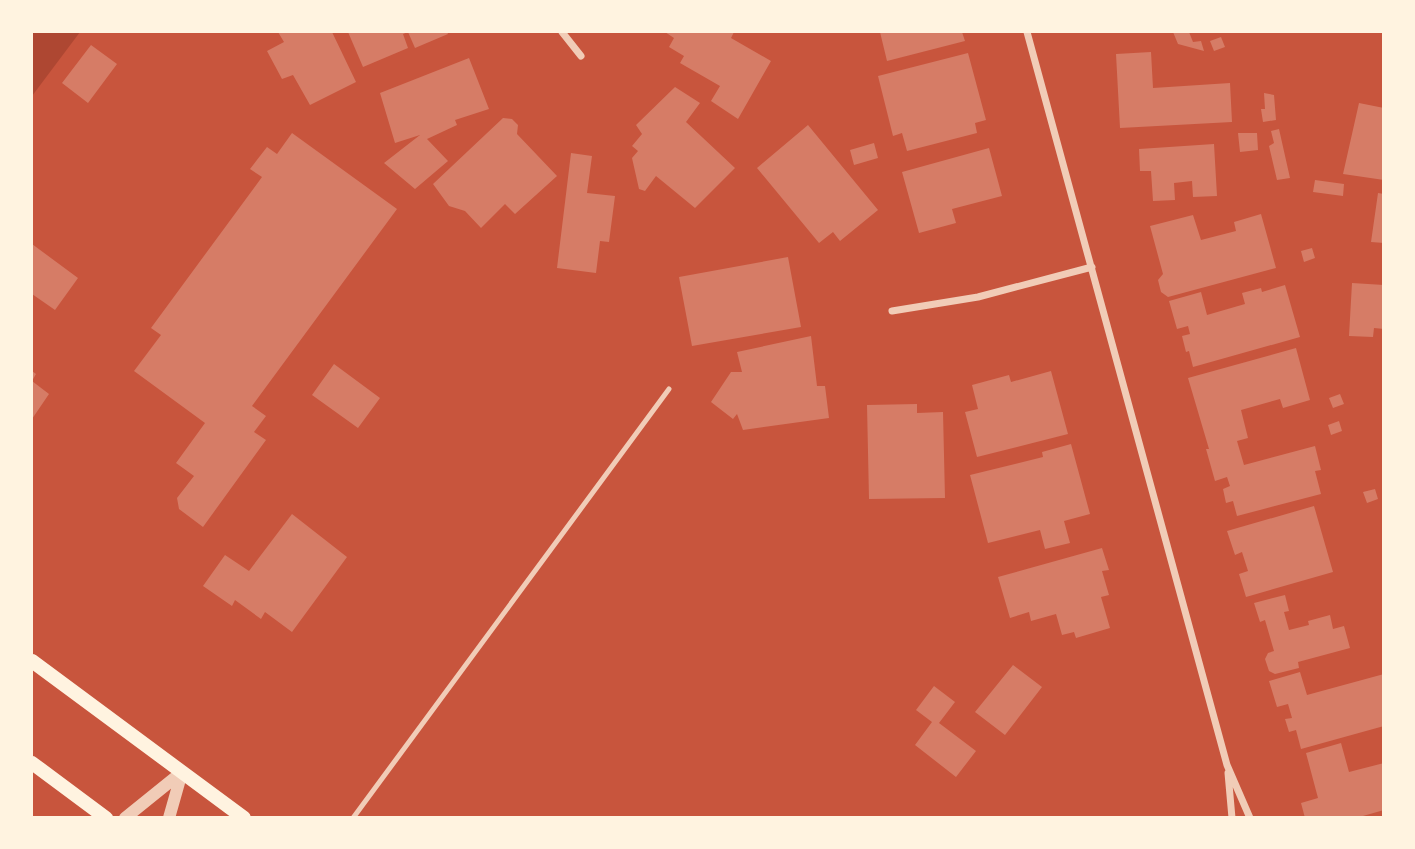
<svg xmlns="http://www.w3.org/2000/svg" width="1415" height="849" font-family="'Titillium Web',sans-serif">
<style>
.green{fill:#ae4732}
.building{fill:#d67c66}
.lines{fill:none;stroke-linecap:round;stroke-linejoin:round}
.service{stroke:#f1ccb7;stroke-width:5}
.minor{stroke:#f1ccb7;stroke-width:7}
.tertiary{stroke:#f1ccb7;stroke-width:12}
.secondary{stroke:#fff3e0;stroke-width:14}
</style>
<rect width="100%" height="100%" fill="#c8553d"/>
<path class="green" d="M 32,32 L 80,32 L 32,96 Z"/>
<path class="building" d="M 278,32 L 332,32 L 356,82 L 310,105 L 293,75 L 282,79 L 267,51 L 284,42 Z
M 348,32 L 408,32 L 403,34 L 408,48 L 363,67 Z
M 408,32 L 447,32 L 448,34 L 415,48 Z
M 665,32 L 734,32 L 731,38 L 771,61 L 738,119 L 711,101 L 720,86 L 680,63 L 684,56 L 669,47 L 674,38 Z
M 880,32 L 962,32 L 965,41 L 887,61 Z
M 1173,32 L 1189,32 L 1193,42 L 1201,41 L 1204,51 L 1178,44 Z
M 1221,37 L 1225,47 L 1214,51 L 1210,41 Z
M 91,45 L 117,64 L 88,103 L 62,83 Z
M 1151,52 L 1153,88 L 1230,83 L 1232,122 L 1120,128 L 1116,54 Z
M 968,53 L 986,120 L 975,123 L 977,133 L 907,151 L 902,133 L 893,136 L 878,76 Z
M 469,58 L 489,109 L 455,120 L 457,125 L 427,139 L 448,161 L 415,189 L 384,163 L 420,135 L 395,143 L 380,93 Z
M 675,87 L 700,103 L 686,122 L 735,168 L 695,208 L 656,176 L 645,191 L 639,189 L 632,158 L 638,151 L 632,146 L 642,134 L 636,125 Z
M 1264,93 L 1274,95 L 1276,120 L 1263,122 L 1261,109 L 1265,109 Z
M 1359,103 L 1384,108 L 1384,180 L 1343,174 Z
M 503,118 L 512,119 L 518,125 L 517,134 L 557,176 L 515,214 L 505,204 L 481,228 L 465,211 L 449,206 L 433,184 Z
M 808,125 L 878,210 L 840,241 L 833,232 L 819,243 L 757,168 Z
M 1279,129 L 1290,178 L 1277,180 L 1269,146 L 1274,143 L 1271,131 Z
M 292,133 L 397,209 L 252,406 L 266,416 L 254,432 L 266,440 L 203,527 L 179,509 L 177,498 L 194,476 L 176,463 L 205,423 L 134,371 L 161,335 L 151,328 L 262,177 L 250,169 L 267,147 L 277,154 Z
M 1238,133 L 1257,133 L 1258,150 L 1240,152 Z
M 874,143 L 878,158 L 854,165 L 850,150 Z
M 1214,144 L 1217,196 L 1193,197 L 1192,181 L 1174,183 L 1175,200 L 1153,201 L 1151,171 L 1140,171 L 1139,149 Z
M 989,148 L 1002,196 L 952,209 L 956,223 L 919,233 L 902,172 Z
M 571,153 L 592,156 L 587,193 L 615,196 L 609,242 L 600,241 L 596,273 L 557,268 Z
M 1315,180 L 1344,184 L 1343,196 L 1313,192 Z
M 1378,193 L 1384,194 L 1384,243 L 1371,242 Z
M 1261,214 L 1276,268 L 1168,297 L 1161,292 L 1158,280 L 1163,274 L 1150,226 L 1193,215 L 1201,240 L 1236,231 L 1234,222 Z
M 32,244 L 78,278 L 55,310 L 32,294 Z
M 1312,248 L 1315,258 L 1304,262 L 1301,251 Z
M 788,257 L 801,327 L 692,346 L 679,277 Z
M 1352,283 L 1384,285 L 1384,329 L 1374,328 L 1373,337 L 1349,336 Z
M 1285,285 L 1300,337 L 1193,367 L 1189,351 L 1186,352 L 1182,336 L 1190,334 L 1188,326 L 1177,329 L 1169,301 L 1201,292 L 1207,315 L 1245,304 L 1242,293 L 1261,288 L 1262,292 Z
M 811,336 L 817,386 L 825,386 L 829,418 L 743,430 L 737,414 L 733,419 L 711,402 L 731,372 L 742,372 L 737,352 Z
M 1296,348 L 1310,400 L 1283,408 L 1280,399 L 1241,410 L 1248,438 L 1237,441 L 1244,465 L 1315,446 L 1321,470 L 1315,471 L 1321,494 L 1237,516 L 1233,501 L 1226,503 L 1223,489 L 1230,486 L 1227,477 L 1215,481 L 1206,449 L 1209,449 L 1188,378 Z
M 334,364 L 380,398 L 358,428 L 312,395 Z
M 32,371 L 36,374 L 32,381 L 49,394 L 32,419 Z
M 1051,371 L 1068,434 L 977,457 L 965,412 L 978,409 L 972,385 L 1009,375 L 1011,382 Z
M 1340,394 L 1344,404 L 1333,408 L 1329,398 Z
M 917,404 L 917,413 L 943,412 L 945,498 L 869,499 L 867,405 Z
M 1339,421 L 1342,431 L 1331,435 L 1328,425 Z
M 1071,444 L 1090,514 L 1064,521 L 1070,543 L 1045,549 L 1040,530 L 988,543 L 970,475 L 1043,457 L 1042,452 Z
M 1375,489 L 1378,499 L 1367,503 L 1363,492 Z
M 1314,506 L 1333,572 L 1246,597 L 1239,574 L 1248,571 L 1242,552 L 1235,555 L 1227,531 Z
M 292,514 L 347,557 L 292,632 L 265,612 L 261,619 L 235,600 L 232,606 L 203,586 L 225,555 L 249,571 Z
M 1102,548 L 1109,570 L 1102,571 L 1109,595 L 1101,597 L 1110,628 L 1076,638 L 1074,632 L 1062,635 L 1056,614 L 1031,621 L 1029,612 L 1010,618 L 998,577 Z
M 1285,595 L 1289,611 L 1284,612 L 1289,630 L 1309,625 L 1308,621 L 1330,615 L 1333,629 L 1344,626 L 1350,648 L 1298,662 L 1299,668 L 1275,674 L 1269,671 L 1265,659 L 1268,653 L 1274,651 L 1265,620 L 1260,622 L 1254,603 Z
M 1013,665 L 1042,687 L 1005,735 L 975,712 Z
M 1300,672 L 1307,695 L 1384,674 L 1384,726 L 1301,749 L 1296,730 L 1289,732 L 1285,719 L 1292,718 L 1288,704 L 1277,707 L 1269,681 Z
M 934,686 L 955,702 L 939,723 L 976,751 L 956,777 L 915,745 L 932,722 L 916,710 Z
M 1341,743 L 1349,772 L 1384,763 L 1384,810 L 1356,818 L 1305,818 L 1301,803 L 1318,798 L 1306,753 Z"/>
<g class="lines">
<path class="service" d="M 353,818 L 669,389"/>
<path class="minor" d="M 562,32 L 581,56
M 1027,32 L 1227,765 L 1250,818
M 892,311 L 978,297 L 1092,267
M 1228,773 L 1232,818"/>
<path class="tertiary" d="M 125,818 L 182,772
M 169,818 L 182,772"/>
<path class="secondary" d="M 32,661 L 244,818
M 32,763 L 106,818"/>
</g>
<rect width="1415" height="849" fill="none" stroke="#fff3e0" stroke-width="66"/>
</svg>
